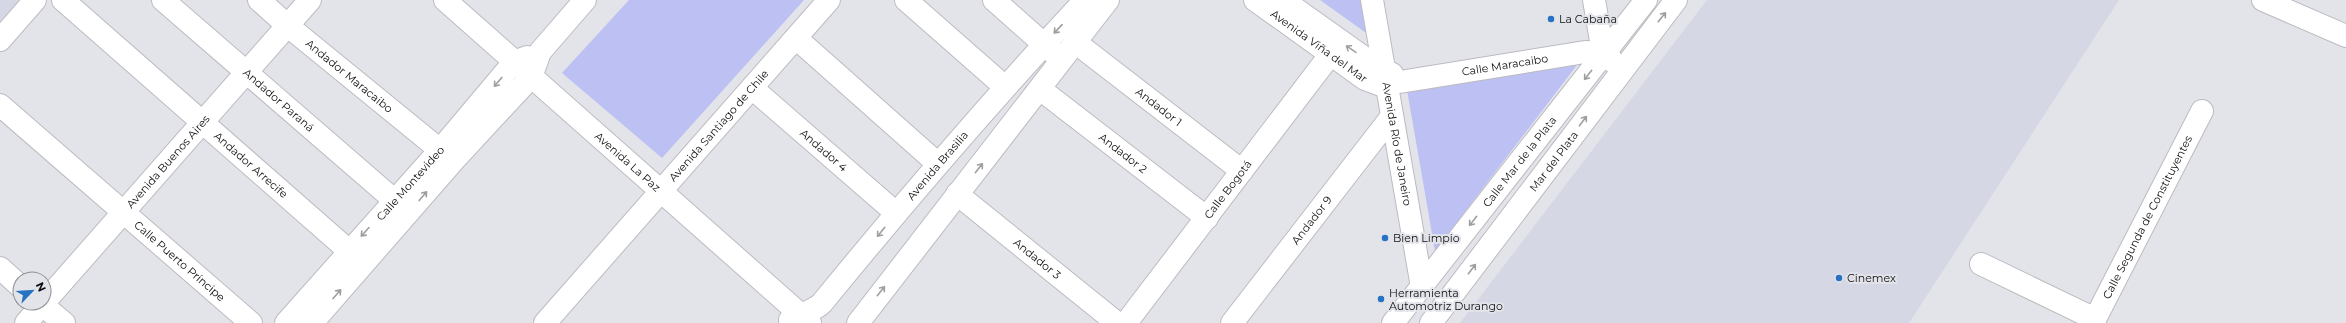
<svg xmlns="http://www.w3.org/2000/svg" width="2346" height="323" font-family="Montserrat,sans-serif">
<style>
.built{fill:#d5d7e4}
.green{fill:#bcc0f2}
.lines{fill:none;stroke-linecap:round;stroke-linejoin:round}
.minor-casing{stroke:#bbbbc1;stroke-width:24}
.major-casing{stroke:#bbbbc1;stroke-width:24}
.minor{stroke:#fff;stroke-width:22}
.major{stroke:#fff;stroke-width:22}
.oneway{stroke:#9f9fa0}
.poi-dot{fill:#2772c2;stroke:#e3e4ea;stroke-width:1.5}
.labels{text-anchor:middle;stroke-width:4;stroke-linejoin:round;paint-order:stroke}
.poi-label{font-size:11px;fill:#0f0f11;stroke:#e3e4ea;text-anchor:start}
.street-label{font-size:11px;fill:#0f0f11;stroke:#e3e4ea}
</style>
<rect width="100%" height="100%" fill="#e3e4ea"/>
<path class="built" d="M 0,0 L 24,0 L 0,24 Z
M 1707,0 L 2119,0 L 1909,323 L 1460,323 Z"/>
<path class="green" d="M 629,0 L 804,0 L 662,158 L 562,73 Z
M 1320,0 L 1363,0 L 1369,35 Z
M 1577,65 L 1435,251 L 1407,90 Z"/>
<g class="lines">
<defs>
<g id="minor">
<path id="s1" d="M 63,0 L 348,250"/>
<path id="s2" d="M 163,0 L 394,200"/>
<path id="s3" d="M 259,0 L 288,26 L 440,150"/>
<path id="s4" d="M 445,0 L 810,323"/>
<path d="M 906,0 L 1005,87"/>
<path d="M 994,0 L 1055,54"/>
<path id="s5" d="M 1255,0 L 1365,79 L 1381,85 L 1585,52 L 1606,53"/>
<path d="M 1283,0 L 1366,59 L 1392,74"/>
<path id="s6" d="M 1372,0 L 1422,287"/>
<path d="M 2263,0 L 2346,36"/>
<path d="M 796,38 L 938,164"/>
<path d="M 0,40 L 35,0"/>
<path id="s7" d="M 1075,42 L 1242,171"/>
<path id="s8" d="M 752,88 L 896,213"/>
<path id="s9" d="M 1040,89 L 1207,218"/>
<path id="s10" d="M 0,105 L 251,323"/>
<path id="s11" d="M 957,194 L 1117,323"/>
<path d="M 1981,264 L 2095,319"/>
<path d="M 0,268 L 20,286"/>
<path d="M 40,303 L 64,323"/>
<path id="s12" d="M 790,320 C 801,313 813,312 822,303 C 907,199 994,98 1085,0"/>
<path id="s13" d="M 26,323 L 310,0"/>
<path id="s14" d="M 286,323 L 440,150 L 514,62 L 527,57"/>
<path d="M 312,323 L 454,160 L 531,77 L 540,52 L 585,0"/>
<path id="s15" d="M 545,323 L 829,0"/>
<path d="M 858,323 L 1108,0"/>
<path id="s16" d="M 1126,323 L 1330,55"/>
<path id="s17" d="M 1232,323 L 1392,116"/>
<path id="s18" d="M 2093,323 L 2202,111"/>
</g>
<g id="major">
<path d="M 1594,0 L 1601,41 L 1612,61"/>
<path id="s19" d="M 1393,323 L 1646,0"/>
<path id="s20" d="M 1431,323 L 1676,0"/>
</g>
</defs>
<use href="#minor" class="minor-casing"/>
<use href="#major" class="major-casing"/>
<use href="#minor" class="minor"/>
<use href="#major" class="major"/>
</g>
<defs><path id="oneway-shaft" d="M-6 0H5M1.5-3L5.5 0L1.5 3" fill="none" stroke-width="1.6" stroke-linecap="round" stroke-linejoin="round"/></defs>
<g class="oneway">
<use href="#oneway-shaft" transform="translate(1662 17) rotate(-51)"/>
<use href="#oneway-shaft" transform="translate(1058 29) rotate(133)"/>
<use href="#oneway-shaft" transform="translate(1351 49) rotate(-146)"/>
<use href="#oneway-shaft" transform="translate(1588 75) rotate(128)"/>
<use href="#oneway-shaft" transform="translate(498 82) rotate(130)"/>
<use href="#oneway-shaft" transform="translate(1583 121) rotate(-53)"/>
<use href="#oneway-shaft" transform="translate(979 168) rotate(-52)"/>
<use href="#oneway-shaft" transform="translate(423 196) rotate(-50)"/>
<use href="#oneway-shaft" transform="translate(1473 221) rotate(128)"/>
<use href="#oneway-shaft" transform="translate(365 232) rotate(132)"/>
<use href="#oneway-shaft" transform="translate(881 232) rotate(129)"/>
<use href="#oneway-shaft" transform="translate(1472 269) rotate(-53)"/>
<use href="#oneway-shaft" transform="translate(881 291) rotate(-52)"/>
<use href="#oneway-shaft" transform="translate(337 294) rotate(-49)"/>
</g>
<g class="poi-dot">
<circle cx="1551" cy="19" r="4"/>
<circle cx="1385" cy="238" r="4"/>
<circle cx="1839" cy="278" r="4"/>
<circle cx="1381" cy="299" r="4"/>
</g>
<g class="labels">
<g class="poi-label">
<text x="1559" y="23">La Cabaña</text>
<text x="1393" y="242">Bien Limpio</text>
<text x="1847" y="282">Cinemex</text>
<text x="1389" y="297">Herramienta<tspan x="1389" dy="13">Automotriz Durango</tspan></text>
</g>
<g class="street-label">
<text dy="4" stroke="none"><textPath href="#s5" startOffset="79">Avenida Viña del Mar</textPath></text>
<text dy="4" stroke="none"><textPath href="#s5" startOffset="278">Calle Maracaibo</textPath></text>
<text dy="4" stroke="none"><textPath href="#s3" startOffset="118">Andador Maracaibo</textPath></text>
<text dy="4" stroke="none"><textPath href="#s2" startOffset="153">Andador Paraná</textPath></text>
<text dy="4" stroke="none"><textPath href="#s7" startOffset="106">Andador 1</textPath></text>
<text dy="4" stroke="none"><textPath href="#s15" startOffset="263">Avenida Santiago de Chile</textPath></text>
<text dy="4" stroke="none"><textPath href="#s6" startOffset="146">Avenida Río de Janeiro</textPath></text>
<text dy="4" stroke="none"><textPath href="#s8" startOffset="95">Andador 4</textPath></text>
<text dy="4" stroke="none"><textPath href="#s9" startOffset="105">Andador 2</textPath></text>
<text dy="4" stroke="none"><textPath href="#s20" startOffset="203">Mar del Plata</textPath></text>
<text dy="4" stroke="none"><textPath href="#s13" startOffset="215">Avenida Buenos Aires</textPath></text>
<text dy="4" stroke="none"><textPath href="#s4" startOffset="244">Avenida La Paz</textPath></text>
<text dy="4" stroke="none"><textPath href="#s19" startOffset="205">Calle Mar de la Plata</textPath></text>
<text dy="4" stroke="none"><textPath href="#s1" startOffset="250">Andador Arrecife</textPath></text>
<text dy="4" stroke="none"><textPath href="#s12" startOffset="216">Avenida Brasilia</textPath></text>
<text dy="4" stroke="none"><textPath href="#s14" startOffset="187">Calle Montevideo</textPath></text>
<text dy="4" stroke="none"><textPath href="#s16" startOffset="168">Calle Bogotá</textPath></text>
<text dy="4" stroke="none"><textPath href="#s18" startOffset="119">Calle Segunda de Constituyentes</textPath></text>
<text dy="4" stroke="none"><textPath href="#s17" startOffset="130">Andador 9</textPath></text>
<text dy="4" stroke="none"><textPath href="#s11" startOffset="103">Andador 3</textPath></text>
<text dy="4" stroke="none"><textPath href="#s10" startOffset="238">Calle Puerto Príncipe</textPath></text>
</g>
</g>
<g transform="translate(32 291) rotate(65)"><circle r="19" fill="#e3e4ea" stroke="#8e8f93"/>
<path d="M0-3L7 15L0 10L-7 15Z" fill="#2772c2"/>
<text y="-6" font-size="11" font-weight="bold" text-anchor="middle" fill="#0f0f11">N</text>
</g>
</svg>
